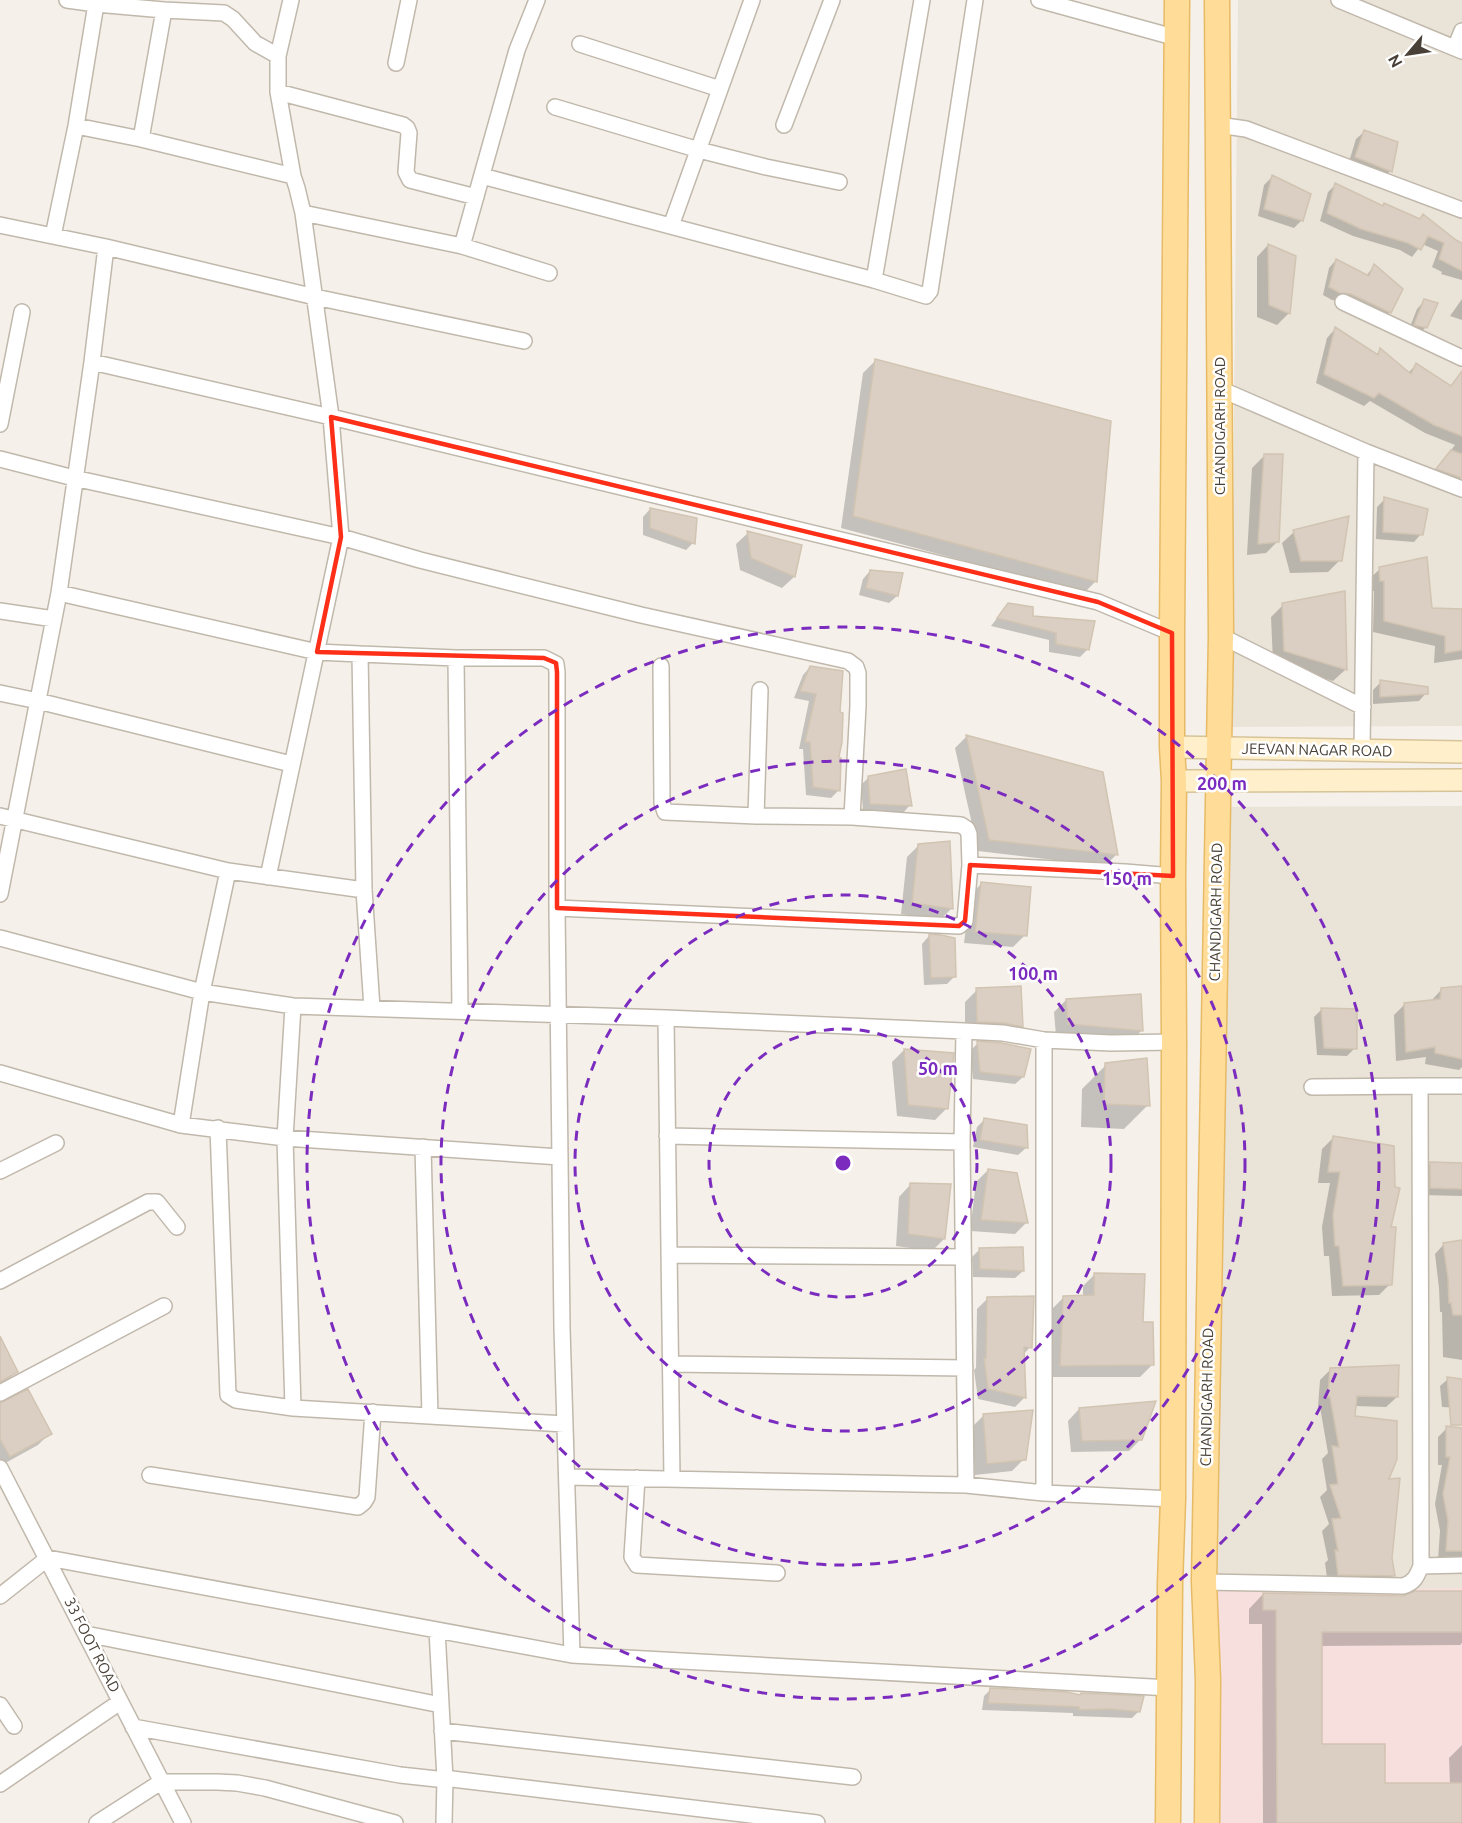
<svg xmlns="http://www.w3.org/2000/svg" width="1462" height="1823" font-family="Ubuntu,sans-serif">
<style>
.residential{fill:#e9e3d8}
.medical{fill:#f6dfdd}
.shadow{fill:#0003}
.building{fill:#dacfc2;stroke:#d2c4b2;stroke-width:1.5}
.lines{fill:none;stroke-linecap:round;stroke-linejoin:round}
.street-casing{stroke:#c1b8ac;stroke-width:18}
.secondary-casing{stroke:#d6c399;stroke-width:24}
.primary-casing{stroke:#e7ba66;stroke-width:27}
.street{stroke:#fff;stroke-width:15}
.secondary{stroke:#ffefca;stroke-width:21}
.primary{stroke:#fd9;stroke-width:24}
.marked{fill:none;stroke:#fe2f18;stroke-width:4.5;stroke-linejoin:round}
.ring{fill:none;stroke:#7b2cbf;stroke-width:3;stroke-dasharray:10 8}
.labels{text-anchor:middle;stroke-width:5;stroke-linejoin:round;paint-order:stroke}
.street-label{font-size:15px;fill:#494137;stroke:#fff}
.centre{fill:#7b2cbf;stroke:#fff;stroke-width:3}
.ring-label{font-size:18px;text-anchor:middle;font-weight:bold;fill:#7b2cbf;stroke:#fff;stroke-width:5;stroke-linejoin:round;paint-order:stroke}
</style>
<rect width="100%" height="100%" fill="#f5f1ea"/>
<path class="residential" d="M 1238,0 L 1462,0 L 1462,726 L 1231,727 Z
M 1462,806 L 1462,1823 L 1214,1823 L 1220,807 Z"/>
<path class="medical" d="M 1462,1588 L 1462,1823 L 1218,1823 L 1210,1590 Z"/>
<path class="shadow" d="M 1364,132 L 1390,171 L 1383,179 L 1348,165 L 1356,139 Z
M 1272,177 L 1302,220 L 1294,228 L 1258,216 L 1264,185 Z
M 1335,185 L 1382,207 L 1384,205 L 1418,220 L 1423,216 L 1462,245 L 1462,280 L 1441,274 L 1442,272 L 1432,267 L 1438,251 L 1422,244 L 1412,257 L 1400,250 L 1353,236 L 1320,221 L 1328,192 Z
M 1268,245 L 1294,257 L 1288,314 L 1277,325 L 1257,317 L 1257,257 Z
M 1336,260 L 1366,276 L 1374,266 L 1401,289 L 1390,312 L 1382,320 L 1343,301 L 1332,300 L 1323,295 L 1329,268 Z
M 1462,299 L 1462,320 L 1450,316 Z
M 1424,301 L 1426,327 L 1418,335 L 1408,332 L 1417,309 Z
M 1335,329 L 1375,355 L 1381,350 L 1408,373 L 1416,365 L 1451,388 L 1462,389 L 1462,477 L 1453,486 L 1429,478 L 1455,445 L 1425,433 L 1370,401 L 1364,406 L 1316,383 L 1327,338 Z
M 875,361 L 1109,422 L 1095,582 L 1084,593 L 841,528 L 863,373 Z
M 1264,456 L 1278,541 L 1266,553 L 1247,555 L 1252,468 Z
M 1385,499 L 1421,534 L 1414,542 L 1376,539 L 1377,507 Z
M 650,509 L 693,543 L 686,550 L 643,535 L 643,517 Z
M 1294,532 L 1340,560 L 1328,572 L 1290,573 L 1282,543 Z
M 748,533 L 800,546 L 794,577 L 782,588 L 740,570 L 736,544 Z
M 1380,569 L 1430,610 L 1462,610 L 1462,659 L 1434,663 L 1435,646 L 1373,632 L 1374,591 L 1370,591 L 1369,579 Z
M 870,571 L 897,596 L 889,603 L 859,595 L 863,579 Z
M 1343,592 L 1345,670 L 1333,681 L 1273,663 L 1271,617 L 1283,605 Z
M 1008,604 L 1032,617 L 1087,650 L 1080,657 L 1049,652 L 1049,640 L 991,626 Z
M 810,667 L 837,759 L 839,790 L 831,798 L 806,795 L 803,749 L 799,749 L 809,701 L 794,698 L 803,675 Z
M 1381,682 L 1426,693 L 1419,701 L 1373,704 L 1373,690 Z
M 966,737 L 1102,773 L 1117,854 L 1105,866 L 978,851 L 955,748 Z
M 869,777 L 910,805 L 903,813 L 863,811 L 861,785 Z
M 919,845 L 952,908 L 940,920 L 901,914 L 907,857 Z
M 982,883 L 1025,935 L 1013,947 L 964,943 L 970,895 Z
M 929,936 L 955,976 L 947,984 L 924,985 L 922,944 Z
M 1462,988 L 1462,1067 L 1459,1070 L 1425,1064 L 1426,1057 L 1396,1061 L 1394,1015 L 1404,1005 L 1431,1001 L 1442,989 Z
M 977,990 L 1022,1026 L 1010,1038 L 965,1033 L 965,1002 Z
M 1066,1000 L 1142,1030 L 1130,1042 L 1056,1036 L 1054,1012 Z
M 1322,1009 L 1355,1048 L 1347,1056 L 1317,1055 L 1314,1017 Z
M 978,1043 L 1023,1077 L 1015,1084 L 973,1079 L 970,1051 Z
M 904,1050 L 947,1108 L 935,1120 L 897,1116 L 892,1062 Z
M 1106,1065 L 1148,1105 L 1124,1129 L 1081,1127 L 1082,1089 Z
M 984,1120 L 1026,1126 L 1026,1148 L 1018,1155 L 973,1147 L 977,1127 Z
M 1333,1138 L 1389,1228 L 1390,1284 L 1379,1295 L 1332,1296 L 1329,1256 L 1324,1256 L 1322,1227 L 1330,1183 L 1318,1183 L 1322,1149 Z
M 1431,1164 L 1462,1164 L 1462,1196 L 1423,1195 L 1423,1172 Z
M 988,1170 L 1027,1222 L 1015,1234 L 970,1231 L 976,1182 Z
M 910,1185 L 944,1239 L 932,1251 L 896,1246 L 899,1197 Z
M 1462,1242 L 1462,1360 L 1443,1357 L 1442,1312 L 1440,1312 L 1439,1288 L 1435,1254 L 1444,1244 Z
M 980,1249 L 1023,1271 L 1015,1278 L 973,1277 L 972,1257 Z
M 1095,1274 L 1141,1323 L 1152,1365 L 1140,1377 L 1048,1377 L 1052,1309 L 1064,1297 L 1083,1297 L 1083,1286 Z
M 987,1299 L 1030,1347 L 1023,1355 L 1025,1397 L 1015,1407 L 978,1399 L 974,1370 L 976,1368 L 977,1309 Z
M 0,1339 L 16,1372 L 0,1386 Z
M 1331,1369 L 1397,1397 L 1386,1407 L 1355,1406 L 1354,1418 L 1387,1481 L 1393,1576 L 1382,1586 L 1328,1585 L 1325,1563 L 1328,1560 L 1322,1531 L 1329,1524 L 1320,1497 L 1327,1490 L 1322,1459 L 1328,1453 L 1320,1407 L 1318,1407 L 1320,1380 Z
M 1448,1379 L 1462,1380 L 1462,1408 L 1442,1407 L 1440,1386 Z
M 0,1404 L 50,1433 L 38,1445 L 0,1466 Z
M 1079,1409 L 1141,1439 L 1129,1451 L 1071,1452 L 1068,1421 Z
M 984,1415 L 1024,1459 L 1012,1471 L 975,1475 L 972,1427 Z
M 1447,1428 L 1462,1430 L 1462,1559 L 1438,1560 L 1440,1531 L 1435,1504 L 1442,1465 L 1438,1465 L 1438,1437 Z
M 1462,1593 L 1462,1643 L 1460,1645 L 1320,1646 L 1321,1746 L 1383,1784 L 1450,1784 L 1449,1758 L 1462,1745 L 1462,1823 L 1263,1823 L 1262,1624 L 1249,1624 L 1249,1609 L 1263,1594 L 1403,1597 Z
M 991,1689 L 1139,1711 L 1132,1718 L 1073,1716 L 1073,1713 L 982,1710 L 984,1696 Z"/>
<path class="building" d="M 1364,130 L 1398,142 L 1392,172 L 1355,157 Z
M 1272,175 L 1311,194 L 1303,221 L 1264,209 Z
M 1335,183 L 1383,206 L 1384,203 L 1420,219 L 1423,214 L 1456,240 L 1462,243 L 1462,271 L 1439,259 L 1444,243 L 1428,236 L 1421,250 L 1408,243 L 1361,229 L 1327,213 Z
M 1268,244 L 1296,256 L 1290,314 L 1269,305 Z
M 1336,259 L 1369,276 L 1374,264 L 1403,289 L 1391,313 L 1351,294 L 1340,293 L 1329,287 Z
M 1424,299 L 1438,303 L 1427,328 L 1414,325 Z
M 1335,327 L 1378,355 L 1380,348 L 1411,374 L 1416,363 L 1451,386 L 1462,371 L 1462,436 L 1434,425 L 1379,393 L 1374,398 L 1324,374 Z
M 875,359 L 1111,421 L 1097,582 L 853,516 Z
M 1451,450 L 1462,454 L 1462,478 L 1436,469 Z
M 1264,454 L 1283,454 L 1279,542 L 1258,544 Z
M 1384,497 L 1428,509 L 1423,535 L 1383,532 Z
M 650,508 L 697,518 L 695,544 L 650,528 Z
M 1349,516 L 1342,561 L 1301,561 L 1293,530 Z
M 747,531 L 802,545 L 795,577 L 751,558 Z
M 1427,557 L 1432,608 L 1462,609 L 1462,650 L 1445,653 L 1445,636 L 1384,621 L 1384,581 L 1380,581 L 1379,567 Z
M 870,570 L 903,573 L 898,596 L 866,588 Z
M 1345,591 L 1347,670 L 1284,651 L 1282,603 Z
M 1008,603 L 1033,607 L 1033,616 L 1095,621 L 1089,650 L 1056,644 L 1056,633 L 997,618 Z
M 810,666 L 843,671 L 840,712 L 843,713 L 842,742 L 839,757 L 841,758 L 840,791 L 813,787 L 810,742 L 805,742 L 816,694 L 800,691 Z
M 1380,680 L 1428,687 L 1428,694 L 1380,697 Z
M 966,735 L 1103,772 L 1118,855 L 989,840 Z
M 906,769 L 912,806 L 870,804 L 868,776 Z
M 950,841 L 953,909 L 912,903 L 918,844 Z
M 981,882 L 1031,887 L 1027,936 L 975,932 Z
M 929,934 L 941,935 L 955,938 L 956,977 L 931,978 Z
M 1021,986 L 1023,1027 L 1004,1023 L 977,1022 L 976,988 Z
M 1462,986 L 1462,1059 L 1435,1053 L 1435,1047 L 1406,1052 L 1404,1003 L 1440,999 L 1441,988 Z
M 1141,994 L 1143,1031 L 1068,1024 L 1066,999 Z
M 1321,1008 L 1357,1009 L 1357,1049 L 1324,1048 Z
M 977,1041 L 1002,1043 L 1031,1049 L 1024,1077 L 980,1072 Z
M 904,1049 L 954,1053 L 948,1109 L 908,1105 Z
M 1147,1058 L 1150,1106 L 1104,1104 L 1105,1063 Z
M 984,1118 L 1027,1125 L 1028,1148 L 980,1140 Z
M 1333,1136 L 1394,1146 L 1395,1187 L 1400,1188 L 1391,1227 L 1396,1227 L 1392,1285 L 1343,1286 L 1339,1246 L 1335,1246 L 1333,1215 L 1340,1172 L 1328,1172 Z
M 1430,1162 L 1462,1163 L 1462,1189 L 1430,1188 Z
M 988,1169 L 1017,1173 L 1028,1223 L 981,1220 Z
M 910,1183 L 951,1184 L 945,1239 L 908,1234 Z
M 1462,1240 L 1462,1315 L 1453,1315 L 1451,1303 L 1449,1303 L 1448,1278 L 1443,1243 Z
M 1023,1247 L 1024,1271 L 980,1269 L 979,1248 Z
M 1094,1273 L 1145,1274 L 1143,1322 L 1153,1322 L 1154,1365 L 1060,1366 L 1063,1296 L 1094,1295 Z
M 1034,1296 L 1032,1348 L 1024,1347 L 1026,1398 L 988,1389 L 984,1358 L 986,1358 L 987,1297 Z
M 0,1336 L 18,1372 L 0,1382 Z
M 1399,1365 L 1398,1397 L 1357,1396 L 1355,1416 L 1397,1421 L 1397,1459 L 1389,1479 L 1400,1478 L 1392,1558 L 1395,1576 L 1338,1575 L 1335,1550 L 1338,1551 L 1332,1519 L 1341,1518 L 1330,1485 L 1338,1484 L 1332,1446 L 1339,1447 L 1330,1397 L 1328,1397 L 1330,1368 Z
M 1447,1377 L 1462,1379 L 1462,1425 L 1451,1425 Z
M 28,1389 L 52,1434 L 10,1457 L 0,1439 L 0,1403 Z
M 1156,1401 L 1142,1440 L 1082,1441 L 1079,1408 Z
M 1033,1410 L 1026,1460 L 987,1464 L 983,1414 Z
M 1446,1426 L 1462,1428 L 1462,1551 L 1446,1551 L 1448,1521 L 1443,1494 L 1450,1457 L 1446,1457 Z
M 1415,1591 L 1462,1591 L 1462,1632 L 1322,1632 L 1322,1744 L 1385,1744 L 1385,1783 L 1462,1783 L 1462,1823 L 1277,1823 L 1276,1610 L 1263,1610 L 1263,1593 L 1403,1596 Z
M 990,1688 L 1067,1692 L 1080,1695 L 1081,1693 L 1144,1696 L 1140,1712 L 1110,1709 L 1079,1710 L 1079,1707 L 988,1703 Z"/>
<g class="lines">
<defs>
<path id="street" d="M 67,0 L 96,4 L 164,10 L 224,13 L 233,19 L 255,43 L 278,56
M 291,0 L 278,56 L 278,92 L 293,176 L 297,188 L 303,213 L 331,417 L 1098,602 L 1172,633
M 1039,0 L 1177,38
M 1339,0 L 1462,51
M 580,44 L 720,89
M 1455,48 L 1462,31
M 396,63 L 409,0
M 278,92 L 403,125 L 407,128 L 409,133 L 406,172 L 410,180 L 476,197
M 555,107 L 699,150 L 766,167 L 839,182
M 784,125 L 832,0
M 1218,125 L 1246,129 L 1462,210
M 76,126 L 141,139 L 293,176
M 141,139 L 164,10
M 482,176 L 874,280 L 926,296 L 930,291 L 975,0
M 303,213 L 462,246 L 517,50 L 537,0
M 0,225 L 106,247 L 315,297 L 524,341
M 671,226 L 752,0
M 53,236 L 76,126 L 96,4
M 462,246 L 549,273
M 874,280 L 922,0
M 1343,302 L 1462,358
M 92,362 L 331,417 L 341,537 L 268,877
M 1220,389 L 1366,452 L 1462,489
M 0,424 L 22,312
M 0,459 L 74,478 L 341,537 L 420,560 L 641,615 L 848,661 L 856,667 L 858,673 L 858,706 L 852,817 L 961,825 L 967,829 L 969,834 L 970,865
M 59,593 L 92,362 L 106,247
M 0,611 L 54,619
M 1221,636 L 1363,707
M 456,658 L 460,1011
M 661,666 L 662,803 L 665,812 L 756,816 L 852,817
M 0,693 L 38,701 L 291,764
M 1362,751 L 1366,452
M 0,816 L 228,871 L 364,890
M 756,816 L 760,690
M 0,894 L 59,593 L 317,652 L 360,654
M 557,908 L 959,926 L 965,921 L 970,865 L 1125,872 L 1173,876
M 0,938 L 202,992 L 293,1006 L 666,1018 L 964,1031 L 1003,1033 L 1044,1040 L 1111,1043 L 1174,1042
M 293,1006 L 285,1138 L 293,1408 L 565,1424
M 372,1008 L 364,890 L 360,654 L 456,658 L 544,658 L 556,664 L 557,672 L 557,908 L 562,1328 L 572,1655
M 666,1018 L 672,1479
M 964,1031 L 962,1142 L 966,1485
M 1044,1040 L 1044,1493
M 0,1073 L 181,1125 L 285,1138 L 560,1157
M 1420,1086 L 1462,1086
M 181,1125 L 202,992 L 228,871
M 218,1128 L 228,1395 L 236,1400 L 293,1408
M 667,1136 L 962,1142
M 423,1147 L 430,1416
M 0,1171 L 56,1143
M 669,1255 L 963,1257
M 0,1281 L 148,1202 L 157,1202 L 177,1227
M 670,1364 L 965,1368
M 0,1393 L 164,1306
M 0,1468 L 183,1823
M 150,1475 L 358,1507 L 364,1502 L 367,1497 L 373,1412
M 567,1477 L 966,1485 L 1044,1493 L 1173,1499
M 637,1478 L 632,1557 L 637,1565 L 777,1573
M 1421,1566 L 1462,1565
M 1204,1582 L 1403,1586 C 1414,1583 1417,1576 1421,1566 L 1420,1086 L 1312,1087
M 0,1596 L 48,1558 L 572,1655 L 1170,1688
M 437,1630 L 445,1779 L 444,1823
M 86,1634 L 441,1705
M 0,1705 L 14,1726
M 133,1727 L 400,1775 L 437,1779 L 452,1779 L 817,1823
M 442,1731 L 853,1777
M 0,1784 L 120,1702
M 97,1823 L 161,1782 L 217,1782 L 237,1783 L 265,1788 L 395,1823"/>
<path id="secondary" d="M 1172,747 L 1462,752
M 1174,781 L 1462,780"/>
<path id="primary" d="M 1168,1823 L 1170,1584 L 1173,1499 L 1174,1042 L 1173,876 L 1174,781 L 1172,747 L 1172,633 L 1177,0
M 1207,1823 L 1208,1680 L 1204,1582 L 1221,636 L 1217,0"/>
</defs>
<use href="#street" class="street-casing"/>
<use href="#secondary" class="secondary-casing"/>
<use href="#primary" class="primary-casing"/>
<use href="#street" class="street"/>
<use href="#secondary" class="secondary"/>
<use href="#primary" class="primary"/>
</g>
<path class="marked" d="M 331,417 L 1098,602 L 1172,633 L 1173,876 L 970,865 L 965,921 L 959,926 L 557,908 L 557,672 L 556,663 L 544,658 L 317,652 L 341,537 Z"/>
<g class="ring">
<circle cx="843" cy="1163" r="134"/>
<circle cx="843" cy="1163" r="268"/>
<circle cx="843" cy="1163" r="402"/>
<circle cx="843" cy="1163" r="536"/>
</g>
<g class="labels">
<g class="street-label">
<text transform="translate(1220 426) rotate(-90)" y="5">CHANDIGARH ROAD</text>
<text transform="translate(1317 750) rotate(1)" y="5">JEEVAN NAGAR ROAD</text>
<text transform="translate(1216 912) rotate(-89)" y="5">CHANDIGARH ROAD</text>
<text transform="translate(1207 1397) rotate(-89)" y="5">CHANDIGARH ROAD</text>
<text transform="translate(92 1645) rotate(63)" y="5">33 FOOT ROAD</text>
</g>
</g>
<circle cx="843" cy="1163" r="9" class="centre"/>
<g class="ring-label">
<text x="1222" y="790">200 m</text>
<text x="1127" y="885">150 m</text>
<text x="1033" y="980">100 m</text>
<text x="938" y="1075">50 m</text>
</g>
<g transform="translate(1408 54) rotate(241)" stroke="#ffffff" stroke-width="4.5" paint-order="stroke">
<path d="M0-4.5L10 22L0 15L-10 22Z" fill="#494137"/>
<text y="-9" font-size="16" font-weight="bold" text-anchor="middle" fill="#494137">N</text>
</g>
</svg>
